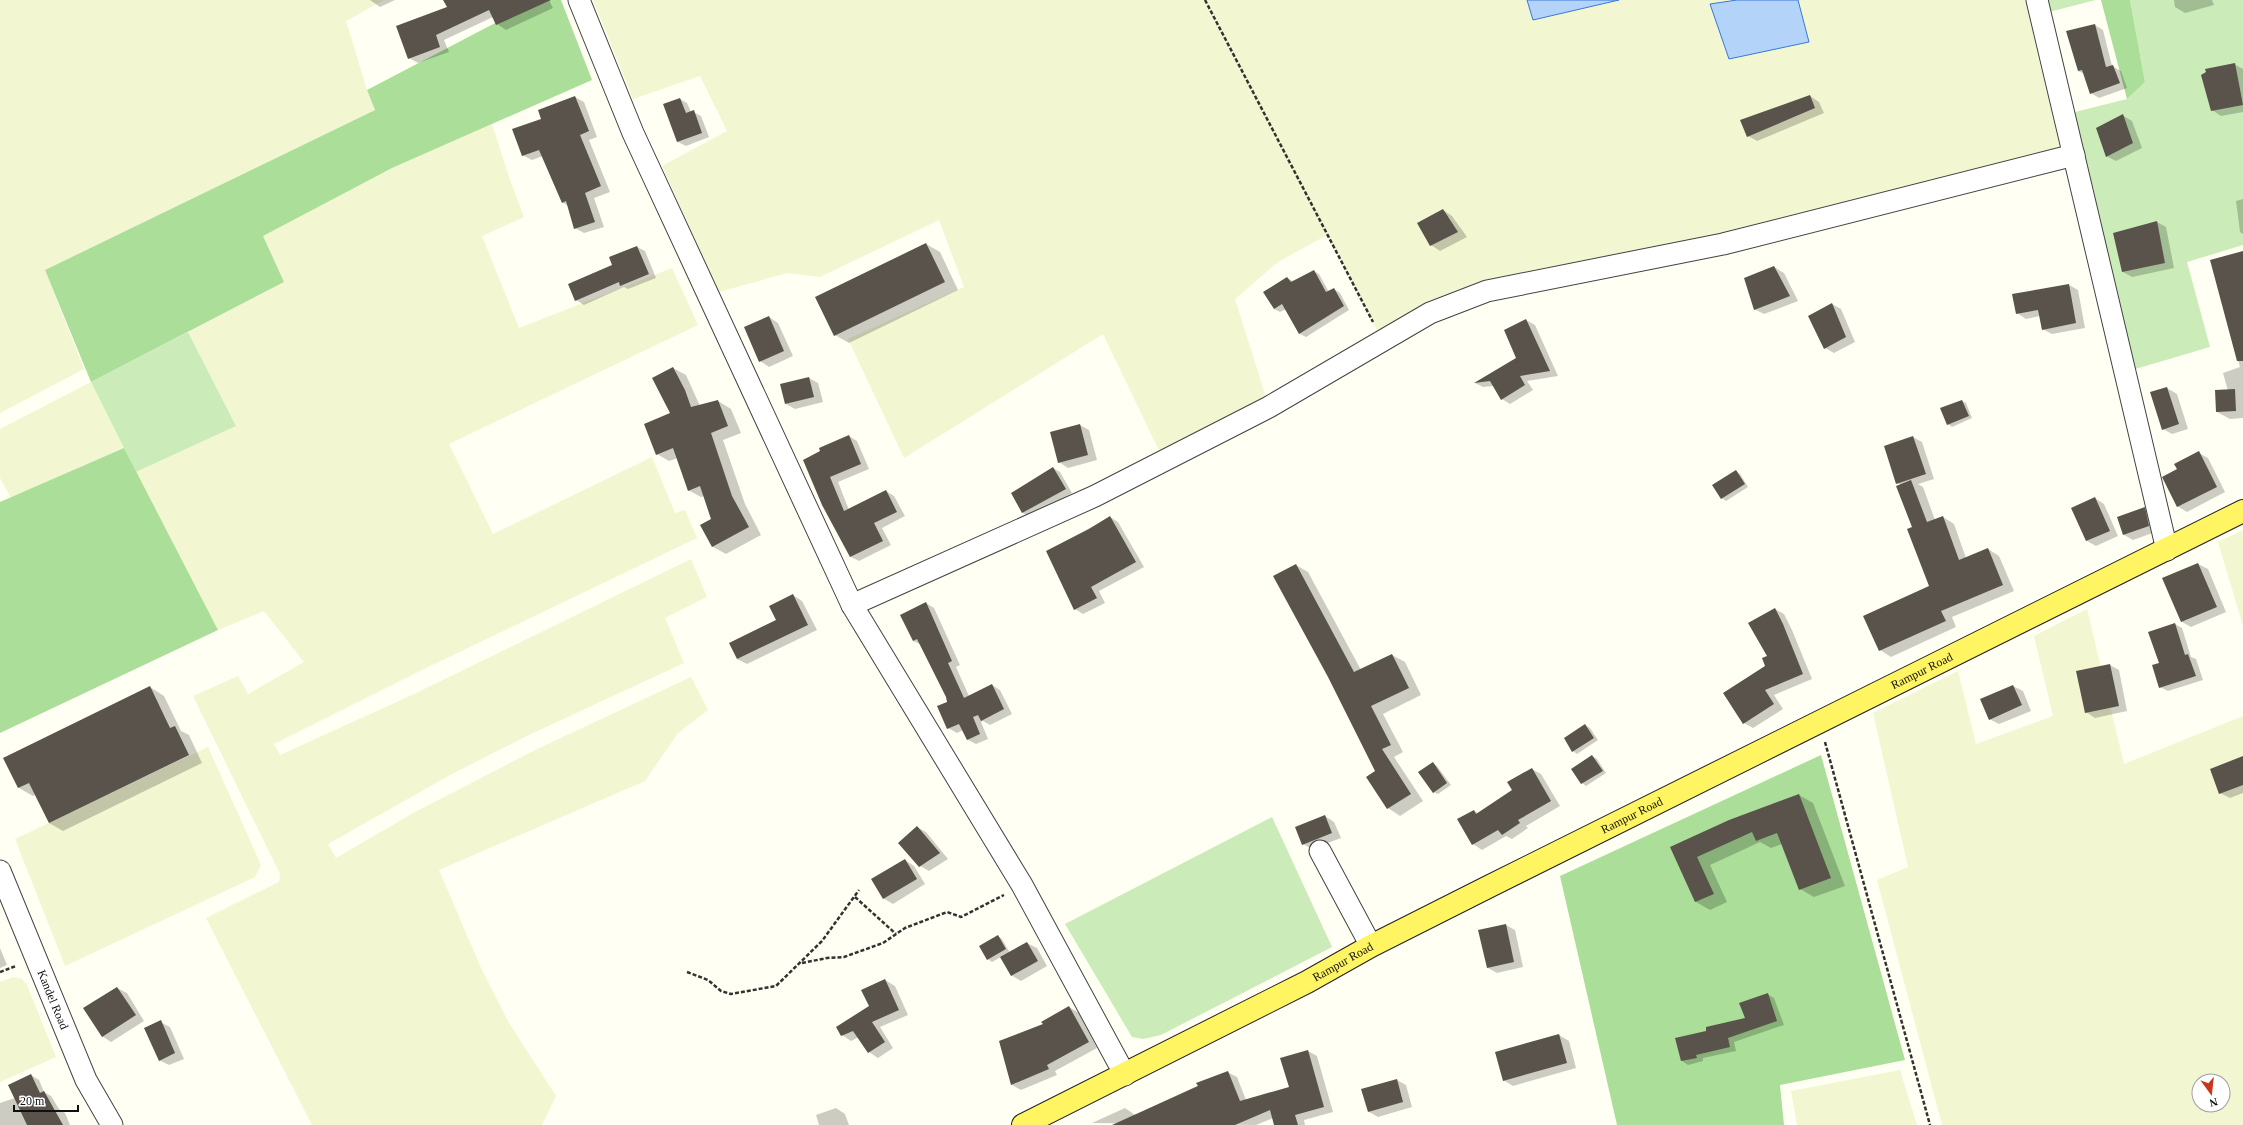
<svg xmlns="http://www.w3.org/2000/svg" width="2243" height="1125" font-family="'Times New Roman',serif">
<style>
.farmland{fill:#f3f7d1;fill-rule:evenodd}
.green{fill:#cbecb9}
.forest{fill:#abde98}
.water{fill:#b4d3f9;stroke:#3779d5}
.shadow{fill:#0003}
.building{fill:#59534b}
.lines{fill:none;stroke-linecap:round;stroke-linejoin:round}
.minor-casing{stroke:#434343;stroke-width:23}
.major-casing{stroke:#212121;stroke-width:24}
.path{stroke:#323232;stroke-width:2.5;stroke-dasharray:4 2;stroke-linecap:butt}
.minor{stroke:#fff;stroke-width:21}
.major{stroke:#fff563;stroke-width:22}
.labels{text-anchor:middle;stroke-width:4;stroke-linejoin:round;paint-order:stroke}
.street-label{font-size:12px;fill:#101010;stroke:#fff}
</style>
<rect width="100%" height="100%" fill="#fffff3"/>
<path class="farmland" d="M 0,0 L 384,0 L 346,21 L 367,90 L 375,110 L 45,270 L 84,369 L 0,413 Z
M 593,0 L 2037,0 L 2074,155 L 1487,291 L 1383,341 L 1327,235 L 1278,262 L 1235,299 L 1269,407 L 1164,461 L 1103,334 L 904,458 L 848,339 L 964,287 L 939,220 L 820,277 L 787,273 L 719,292 L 662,166 L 727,131 L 700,76 L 633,99 Z
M 492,124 L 510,180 L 524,217 L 482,236 L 519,328 L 672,268 L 698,325 L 449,444 L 493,534 L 652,457 L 675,513 L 685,510 L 697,538 L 422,670 L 274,744 L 280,755 L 412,695 L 691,559 L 707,597 L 665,618 L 684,663 L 529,735 L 452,774 L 328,844 L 336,858 L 415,812 L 533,751 L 691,677 L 708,710 L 678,733 L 645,781 L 439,870 L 481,968 L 509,1023 L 556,1096 L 542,1125 L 312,1125 L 206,918 L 279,882 L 280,874 L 193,696 L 238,676 L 248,694 L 304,662 L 264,611 L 218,630 L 136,472 L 236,426 L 188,332 L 284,282 L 262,236 L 392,168 Z
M 91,382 L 124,448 L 11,498 L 0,478 L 0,429 Z
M 2243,530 L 2243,626 L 2218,542 Z
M 2087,609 L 2124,764 L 2243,716 L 2243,1125 L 1942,1125 L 1877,880 L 1908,867 L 1873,713 L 1958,671 L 1976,744 L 2053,716 L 2034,636 ZM 2199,1081 L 2223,1081 L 2223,1105 L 2199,1105 Z
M 208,747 L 261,865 L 255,877 L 65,966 L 15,839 Z
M 13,977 L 22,979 L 27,985 L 56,1057 L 0,1082 L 0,982 Z
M 1900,1070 L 1917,1125 L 1797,1125 L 1791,1091 Z"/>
<path class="green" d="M 2046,0 L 2096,0 L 2049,12 Z
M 2130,0 L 2243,0 L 2243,245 L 2187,262 L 2210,347 L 2132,370 L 2075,112 L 2127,99 L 2145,82 Z
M 188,332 L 236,426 L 136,472 L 91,382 Z
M 1272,817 L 1332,947 L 1161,1035 L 1143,1039 L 1132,1037 L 1065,924 Z"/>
<path class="forest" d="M 539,0 L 561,0 L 592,80 L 392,168 L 263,236 L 284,282 L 91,382 L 45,270 L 375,110 L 367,90 Z
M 2101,0 L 2130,0 L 2145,82 L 2127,99 Z
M 124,448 L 218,630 L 0,733 L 0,502 Z
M 1821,755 L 1905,1060 L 1780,1085 L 1784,1125 L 1617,1125 L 1560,876 Z"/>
<path class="water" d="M 1527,0 L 1619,0 L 1533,20 Z
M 1737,0 L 1798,0 L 1809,42 L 1729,59 L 1710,4 Z"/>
<path class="shadow" d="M 370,0 L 395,0 L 380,7 Z
M 444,0 L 549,0 L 553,8 L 506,30 L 497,24 L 493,17 L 444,40 L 449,52 L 418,63 L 409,58 L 448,8 Z
M 2174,0 L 2212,0 L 2214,5 L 2185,13 L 2175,7 Z
M 2095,25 L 2103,30 L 2112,66 L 2121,71 L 2127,88 L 2099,98 L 2091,93 L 2085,74 L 2078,71 Z
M 2234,64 L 2243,69 L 2243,112 L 2221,116 L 2212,110 Z
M 1810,96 L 1819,102 L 1824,113 L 1757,141 L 1748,136 Z
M 575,97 L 584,102 L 597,137 L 589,140 L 610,192 L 594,198 L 604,227 L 584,233 L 575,228 L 568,206 L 562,202 L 543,156 L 532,160 L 522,155 L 542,119 Z
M 680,99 L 687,103 L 691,112 L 693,112 L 701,116 L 709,137 L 686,146 L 678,142 L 665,105 Z
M 2122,115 L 2132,121 L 2142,148 L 2116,161 L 2106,156 Z
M 2243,199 L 2243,234 L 2240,232 L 2236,201 Z
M 1443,210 L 1452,216 L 1467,237 L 1440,251 L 1431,245 Z
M 2157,222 L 2166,227 L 2174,268 L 2132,277 L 2123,272 Z
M 926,244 L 940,252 L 958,290 L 849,343 L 835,335 Z
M 637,247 L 645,251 L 656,278 L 628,289 L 624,287 L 584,305 L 576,300 L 613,265 Z
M 2243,252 L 2243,418 L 2230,419 L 2217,412 L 2228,391 L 2223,373 L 2240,367 L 2211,260 Z
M 1774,267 L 1784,273 L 1798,301 L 1764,314 L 1754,309 Z
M 1314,271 L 1319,274 L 1329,292 L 1334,289 L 1340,293 L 1349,310 L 1306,337 L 1300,334 L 1286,309 L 1280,312 L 1274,309 L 1287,278 L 1293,281 Z
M 2069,285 L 2078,290 L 2085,328 L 2052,334 L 2042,329 L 2040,316 L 2026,319 L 2017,313 Z
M 1832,304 L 1841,309 L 1855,342 L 1834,353 L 1825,348 Z
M 769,317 L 778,323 L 793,356 L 769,367 L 760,361 Z
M 1526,320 L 1535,325 L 1558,376 L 1527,381 L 1533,390 L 1510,404 L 1502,399 L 1494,386 L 1483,387 L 1475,383 L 1517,358 L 1505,331 Z
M 673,368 L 686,375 L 700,406 L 718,401 L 731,409 L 741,433 L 723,440 L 745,504 L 761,535 L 726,554 L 713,547 L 702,525 L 712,520 L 705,496 L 701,497 L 688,490 L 678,458 L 669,461 L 657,454 L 672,414 Z
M 809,378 L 818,383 L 823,402 L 795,409 L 786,404 Z
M 2167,388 L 2177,394 L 2188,429 L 2172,434 L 2163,429 Z
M 1962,401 L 1966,403 L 1972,418 L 1952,427 L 1948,424 Z
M 1080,425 L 1089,430 L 1097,460 L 1068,468 L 1059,462 Z
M 849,436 L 857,441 L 869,469 L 838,482 L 849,510 L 886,491 L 894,496 L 905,516 L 882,528 L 891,545 L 859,561 L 851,557 L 805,460 Z
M 1913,437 L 1922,442 L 1934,479 L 1918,484 L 1923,487 L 1935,520 L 1943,517 L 1954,524 L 1966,558 L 1988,549 L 1999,556 L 2014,591 L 1952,617 L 1956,627 L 1891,657 L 1880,650 L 1930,587 L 1901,485 L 1897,483 Z
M 2199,453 L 2208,458 L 2225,492 L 2187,512 L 2177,506 L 2178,470 Z
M 1053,468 L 1060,472 L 1072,493 L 1030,517 L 1023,513 L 1012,493 Z
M 1736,471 L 1740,474 L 1748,487 L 1726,501 L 1722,498 Z
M 2095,498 L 2104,504 L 2118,536 L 2096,546 L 2087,541 L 2073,509 Z
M 2144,509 L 2154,514 L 2158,531 L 2133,540 L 2124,535 Z
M 1110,517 L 1118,522 L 1144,567 L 1099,591 L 1105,603 L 1083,614 L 1075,609 L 1047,551 Z
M 2198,564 L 2208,569 L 2226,612 L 2191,627 L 2182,622 Z
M 1296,565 L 1308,572 L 1361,670 L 1392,655 L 1405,662 L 1421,695 L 1383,714 L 1403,752 L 1394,757 L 1423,801 L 1400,816 L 1388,808 L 1376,771 Z
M 793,595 L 802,601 L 817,630 L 747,664 L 737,659 L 777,620 Z
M 926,603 L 934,608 L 960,665 L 956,667 L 969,696 L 992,685 L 1000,690 L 1012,714 L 990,725 L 983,721 L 981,722 L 988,739 L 976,744 L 968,740 L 963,730 L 957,733 L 948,728 L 947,697 L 922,645 L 913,641 Z
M 1775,609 L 1784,614 L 1792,630 L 1812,679 L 1774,695 L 1783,709 L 1753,728 L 1744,723 L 1767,666 Z
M 2175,624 L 2182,628 L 2191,657 L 2196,659 L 2203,680 L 2168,691 L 2160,687 L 2160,664 Z
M 2110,665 L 2119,670 L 2127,711 L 2095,718 L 2086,712 Z
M 2013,686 L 2023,691 L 2031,711 L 1999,724 L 1989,719 L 1981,699 Z
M 150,687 L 164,696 L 181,731 L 189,735 L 202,763 L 63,831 L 49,823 L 35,795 L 33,796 L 19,788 L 5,758 Z
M 1585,725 L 1590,728 L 1598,740 L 1577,754 L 1573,751 Z
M 1592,756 L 1597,759 L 1606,773 L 1586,786 L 1582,783 Z
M 2243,758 L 2243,793 L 2230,798 L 2220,793 Z
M 1433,763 L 1437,766 L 1451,785 L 1438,794 L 1433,792 Z
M 1532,769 L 1541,774 L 1560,806 L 1526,826 L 1528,828 L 1512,839 L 1506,836 L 1482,850 L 1473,844 L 1474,811 L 1478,813 L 1513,790 Z
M 1799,795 L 1813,803 L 1845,886 L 1814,897 L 1800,889 L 1782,844 L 1771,848 L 1760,842 L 1710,865 L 1727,902 L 1710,910 L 1696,902 L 1671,848 Z
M 1325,816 L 1334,822 L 1341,838 L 1312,849 L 1303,844 Z
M 917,827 L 926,832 L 948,859 L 929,871 L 920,866 Z
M 905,860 L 914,866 L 925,884 L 893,904 L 883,898 Z
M 1506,925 L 1515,930 L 1523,967 L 1497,973 L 1488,968 Z
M 998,936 L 1002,939 L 1010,953 L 1027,943 L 1037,948 L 1047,966 L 1021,981 L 1011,975 L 1001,957 L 992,962 L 988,959 Z
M 0,948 L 7,965 L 0,968 Z
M 885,980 L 895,986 L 908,1015 L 880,1027 L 893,1048 L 878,1058 L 869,1052 L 859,1037 L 851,1041 L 842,1035 L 870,1007 Z
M 117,988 L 127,993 L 144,1021 L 111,1042 L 102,1036 Z
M 1767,994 L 1774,998 L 1784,1025 L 1734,1042 L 1736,1051 L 1703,1058 L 1703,1061 L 1688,1065 L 1682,1061 L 1708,1032 L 1746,1019 Z
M 1069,1007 L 1079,1013 L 1097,1048 L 1055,1071 L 1057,1075 L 1021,1090 L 1012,1085 L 1000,1041 L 1044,1024 Z
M 160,1022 L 170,1027 L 184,1059 L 169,1065 L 159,1060 Z
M 1559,1035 L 1569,1041 L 1576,1068 L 1513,1086 L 1503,1080 Z
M 1308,1051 L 1317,1056 L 1333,1112 L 1304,1120 L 1305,1125 L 1275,1125 L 1273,1118 L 1256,1125 L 1092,1123 L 1125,1108 L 1135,1115 L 1227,1072 L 1237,1077 L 1246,1100 L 1290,1088 Z
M 31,1075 L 39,1080 L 44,1092 L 51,1096 L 59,1109 L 65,1113 L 70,1125 L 0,1125 L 0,1103 L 15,1098 Z
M 1397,1080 L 1406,1085 L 1412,1107 L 1378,1117 L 1369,1112 Z
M 836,1108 L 845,1114 L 849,1125 L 819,1125 L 816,1115 Z"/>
<path class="building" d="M 443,0 L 551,0 L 496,25 L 489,10 L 436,35 L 440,47 L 408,59 L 396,26 L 447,7 Z
M 2095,24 L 2106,67 L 2113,65 L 2120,83 L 2090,94 L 2082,70 L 2078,71 L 2066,31 Z
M 2235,63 L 2243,105 L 2211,111 L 2201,75 L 2206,72 L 2205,69 Z
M 1810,95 L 1815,108 L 1747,137 L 1740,120 Z
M 575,96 L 589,131 L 580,135 L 601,186 L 585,193 L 595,222 L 574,229 L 566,201 L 562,203 L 539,150 L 522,156 L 512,129 L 541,119 L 538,110 Z
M 680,98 L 686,113 L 694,110 L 702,133 L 677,142 L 663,104 Z
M 2123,114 L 2133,143 L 2106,157 L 2096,128 Z
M 1443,209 L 1458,232 L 1430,246 L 1417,223 Z
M 2157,221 L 2165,263 L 2122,272 L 2113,233 Z
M 926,243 L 945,282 L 834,336 L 815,297 Z
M 637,246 L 649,274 L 620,286 L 619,282 L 575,301 L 568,284 L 612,265 L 609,257 Z
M 2243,251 L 2243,361 L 2237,361 L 2210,260 Z
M 1774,266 L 1790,296 L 1754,310 L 1744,278 Z
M 1314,270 L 1326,292 L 1334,288 L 1344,306 L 1299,334 L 1282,304 L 1274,309 L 1263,292 L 1287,277 L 1291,282 Z
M 2069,284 L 2076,323 L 2042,330 L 2038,310 L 2016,314 L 2012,294 Z
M 1832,303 L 1846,337 L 1824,349 L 1808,316 Z
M 769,316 L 784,351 L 759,362 L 744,327 Z
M 1526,319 L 1550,371 L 1520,376 L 1525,385 L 1501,400 L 1490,381 L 1474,383 L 1516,358 L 1504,330 Z
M 673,367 L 685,390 L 691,407 L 718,400 L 728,426 L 711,433 L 732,496 L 749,527 L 712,547 L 700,525 L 711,519 L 700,486 L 688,491 L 673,448 L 656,455 L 644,424 L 670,413 L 652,378 Z
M 809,377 L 814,397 L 785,404 L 780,384 Z
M 2167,387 L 2179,424 L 2162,430 L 2150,392 Z
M 2235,389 L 2236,411 L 2216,412 L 2215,390 Z
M 1962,400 L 1969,416 L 1947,425 L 1940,408 Z
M 1080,424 L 1088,455 L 1058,463 L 1050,432 Z
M 849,435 L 861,464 L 830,477 L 844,511 L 886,490 L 897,512 L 874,523 L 883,541 L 850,557 L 822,505 L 803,460 L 820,451 L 819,448 Z
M 1913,436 L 1926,474 L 1896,484 L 1884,446 Z
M 2199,451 L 2217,487 L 2177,507 L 2162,477 L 2177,469 L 2174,464 Z
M 1053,467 L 1066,489 L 1022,513 L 1011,493 Z
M 1736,470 L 1745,484 L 1721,499 L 1712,485 Z
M 1911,480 L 1927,522 L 1943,516 L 1959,560 L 1988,548 L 2003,585 L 1941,611 L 1946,621 L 1879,651 L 1863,616 L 1929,586 L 1907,529 L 1912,527 L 1896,486 Z
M 2095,497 L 2110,531 L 2086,541 L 2071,508 Z
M 2145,507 L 2149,526 L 2123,535 L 2117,517 Z
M 1110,516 L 1136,562 L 1091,587 L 1097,598 L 1074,610 L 1046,551 L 1089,529 Z
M 2198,563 L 2217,607 L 2181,622 L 2162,578 Z
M 1296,564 L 1354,672 L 1392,654 L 1409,688 L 1371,706 L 1391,745 L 1382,749 L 1411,794 L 1387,809 L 1366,777 L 1375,771 L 1328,677 L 1273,576 Z
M 793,594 L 808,625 L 737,659 L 729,643 L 776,620 L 769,606 Z
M 926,602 L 952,661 L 948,663 L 964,698 L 992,684 L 1004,709 L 981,721 L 978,715 L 973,717 L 980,734 L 967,740 L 959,724 L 947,729 L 937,706 L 947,702 L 946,697 L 917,639 L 913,641 L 900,615 Z
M 1775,608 L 1783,624 L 1803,674 L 1765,690 L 1774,704 L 1743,724 L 1723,693 L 1765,666 L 1762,658 L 1767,656 L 1748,623 Z
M 2175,623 L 2185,655 L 2188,654 L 2196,676 L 2159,688 L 2152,665 L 2159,663 L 2148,632 Z
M 2110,664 L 2119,706 L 2085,713 L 2076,671 Z
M 2013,685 L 2022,705 L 1989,720 L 1980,699 Z
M 150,686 L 170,728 L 175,726 L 189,755 L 49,823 L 29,783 L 18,788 L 3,758 Z
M 1585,724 L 1594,738 L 1572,752 L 1564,738 Z
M 1592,755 L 1603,771 L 1581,784 L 1571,769 Z
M 2243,756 L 2243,785 L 2219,794 L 2210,769 Z
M 1433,762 L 1447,783 L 1433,793 L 1418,772 Z
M 1532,768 L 1551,801 L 1518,820 L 1520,823 L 1502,835 L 1498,830 L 1472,845 L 1457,819 L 1474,810 L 1476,814 L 1512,790 L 1507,782 Z
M 1799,794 L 1831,878 L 1799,890 L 1777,833 L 1756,841 L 1752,832 L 1697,857 L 1714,894 L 1695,902 L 1670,847 L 1729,820 Z
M 1325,815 L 1332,833 L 1302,845 L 1295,827 Z
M 917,826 L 940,853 L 919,867 L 898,843 Z
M 905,859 L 917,879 L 883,899 L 871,879 Z
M 1506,924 L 1514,962 L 1487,968 L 1478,930 Z
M 998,935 L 1006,949 L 987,960 L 979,946 Z
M 1027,942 L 1038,961 L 1011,976 L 1000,957 Z
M 885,979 L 899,1010 L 872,1022 L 885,1042 L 868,1053 L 853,1031 L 841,1036 L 836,1027 L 869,1006 L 861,990 Z
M 117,987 L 136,1015 L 102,1037 L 83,1008 Z
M 1768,993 L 1777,1021 L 1728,1038 L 1730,1047 L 1696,1055 L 1697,1058 L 1681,1061 L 1675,1038 L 1706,1031 L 1706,1027 L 1745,1018 L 1739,1003 Z
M 1069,1006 L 1089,1042 L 1047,1065 L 1049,1069 L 1011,1085 L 999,1041 L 1043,1024 L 1041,1022 Z
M 161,1020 L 175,1053 L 159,1061 L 144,1028 Z
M 1559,1034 L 1567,1063 L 1503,1081 L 1495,1052 Z
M 1308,1050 L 1324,1107 L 1295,1115 L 1298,1125 L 1274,1125 L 1270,1110 L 1235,1125 L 1112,1125 L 1198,1086 L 1196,1083 L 1228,1071 L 1240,1101 L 1289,1087 L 1280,1058 Z
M 31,1074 L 40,1093 L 44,1091 L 63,1125 L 27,1125 L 8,1085 Z
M 1397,1079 L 1403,1102 L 1368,1112 L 1361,1089 Z"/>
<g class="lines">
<defs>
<g id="minor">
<path d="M 579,0 L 633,133 L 852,605 L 1022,885 L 1125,1075"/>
<path d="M 2037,0 L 2167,550"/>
<path d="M 852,605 L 1095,496 L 1269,407 L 1430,313 L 1487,291 L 1723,244 L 2074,155"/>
<path d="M 1320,851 L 1371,946"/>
<path id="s1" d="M 0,871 L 86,1080 L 112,1125"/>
</g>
<g id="major">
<path id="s2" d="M 1023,1125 L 1307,982 L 1371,946 L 1488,887 L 2243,511"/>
</g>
</defs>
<use href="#minor" class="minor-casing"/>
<use href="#major" class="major-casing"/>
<path class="path" d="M 1205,0 L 1373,322
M 1825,742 L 1930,1125
M 855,897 L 896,934
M 802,963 L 827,958 L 844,957 L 883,943 L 905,928 L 947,912 L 961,917 L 1004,895
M 0,972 L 16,966
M 687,972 L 708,980 L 721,991 L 731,994 L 776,986 L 822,941 L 859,890"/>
<use href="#minor" class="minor"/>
<use href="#major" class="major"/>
</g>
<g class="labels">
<g class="street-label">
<text dy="4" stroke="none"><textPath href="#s2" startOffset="1007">Rampur Road</textPath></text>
<text dy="4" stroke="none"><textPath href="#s2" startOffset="683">Rampur Road</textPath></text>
<text dy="4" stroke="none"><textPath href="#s2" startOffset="359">Rampur Road</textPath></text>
<text dy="4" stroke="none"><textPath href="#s1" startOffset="139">Kandel Road</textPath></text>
</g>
</g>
<g transform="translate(2211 1093) rotate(165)"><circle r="19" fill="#ffffff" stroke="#9f9f9f"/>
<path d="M0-3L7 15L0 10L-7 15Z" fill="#c9361f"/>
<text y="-6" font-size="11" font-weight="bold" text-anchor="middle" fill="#101010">N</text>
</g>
<path d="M14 1105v6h64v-6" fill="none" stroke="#101010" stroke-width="2"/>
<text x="20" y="1105" font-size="12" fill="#101010" stroke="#ffffff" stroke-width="3" paint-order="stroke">20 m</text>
</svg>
